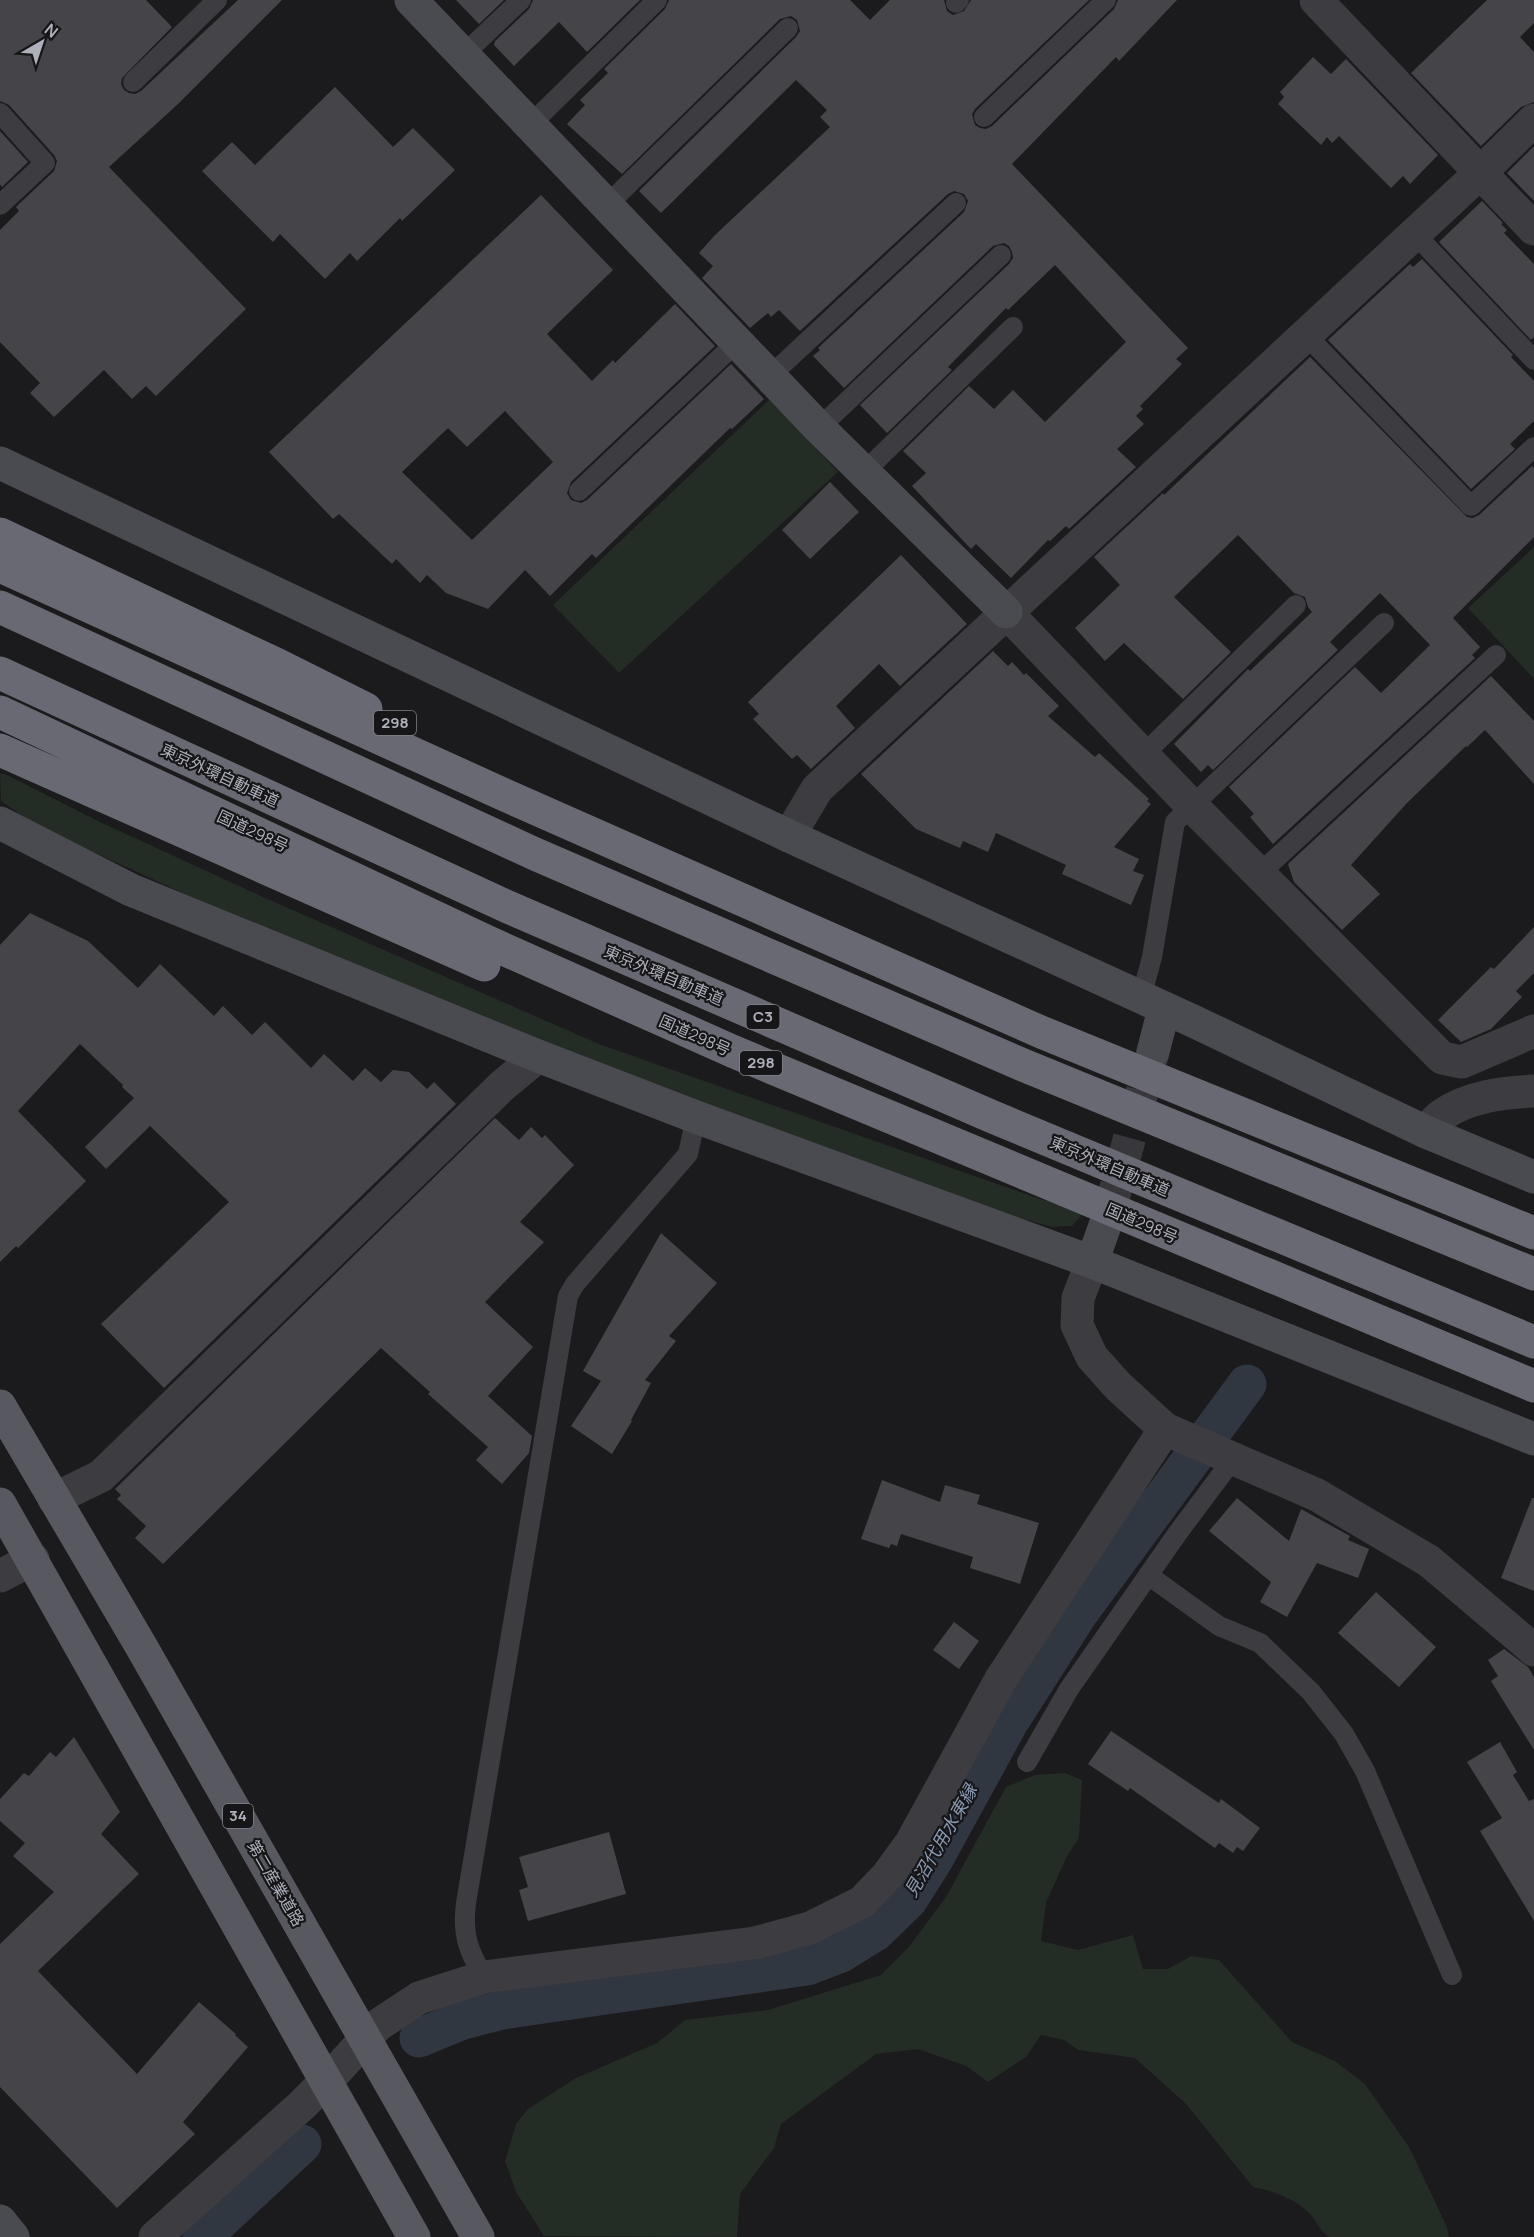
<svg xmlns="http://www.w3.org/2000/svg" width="1534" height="2237" font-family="Manrope,'Noto Sans JP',sans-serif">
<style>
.green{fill:#242c26}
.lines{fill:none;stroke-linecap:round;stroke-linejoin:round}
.canal{stroke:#313740;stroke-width:39}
.building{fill:#454549;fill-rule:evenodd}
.secondary-tunnel{stroke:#38383c;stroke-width:33;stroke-dasharray:33 16;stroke-linecap:butt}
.lane{stroke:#3c3c41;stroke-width:20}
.street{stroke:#3c3c41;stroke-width:33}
.secondary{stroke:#4a4b51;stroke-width:33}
.primary{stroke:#585960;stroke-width:33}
.highway{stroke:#686972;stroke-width:33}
.highway-bridge{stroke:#686972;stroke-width:33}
.labels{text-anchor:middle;stroke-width:4.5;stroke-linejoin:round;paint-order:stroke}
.shield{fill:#161517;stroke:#80828a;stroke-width:1.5}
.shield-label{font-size:15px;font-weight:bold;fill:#aeb0bb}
.street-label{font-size:16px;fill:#aeb0bb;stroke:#161517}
.water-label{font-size:18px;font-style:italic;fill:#889ab2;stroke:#161517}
</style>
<rect width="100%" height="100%" fill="#1b1a1c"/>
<path class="green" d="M 770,399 L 838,472 L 619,673 L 553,605 Z
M 1534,547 L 1534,679 L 1468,608 Z
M 0,774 L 5,774 L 100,822 L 272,901 L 599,1044 L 1043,1200 L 1069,1204 L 1086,1210 L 1072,1226 L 1052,1227 L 995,1211 L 620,1075 L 213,907 L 74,843 L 25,818 L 1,801 Z
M 1065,1773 L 1082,1780 L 1079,1838 L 1066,1858 L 1046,1903 L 1041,1941 L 1078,1950 L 1133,1935 L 1143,1969 L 1168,1969 L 1191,1956 L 1219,1960 L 1292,2042 L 1335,2061 L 1365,2084 L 1409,2147 L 1447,2227 L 1449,2237 L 1329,2237 C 1318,2230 1317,2220 1308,2212 C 1295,2199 1270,2190 1253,2187 L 1186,2104 L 1135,2058 L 1078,2050 L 1064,2040 L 1041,2035 L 1026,2057 L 988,2082 L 966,2066 L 918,2049 L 876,2054 L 781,2124 L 774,2148 L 740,2194 L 737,2237 L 544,2236 L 516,2192 L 505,2161 L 516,2124 L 528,2109 L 576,2078 L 657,2043 L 685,2020 L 768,2010 L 881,1975 L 908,1948 L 946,1897 L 1006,1787 L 1035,1775 Z"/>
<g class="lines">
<path class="canal" d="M 419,2038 L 463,2020 L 502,2010 L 807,1966 L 841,1953 L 875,1932 L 908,1900 L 934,1859 L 1009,1722 L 1078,1614 L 1247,1384
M 202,2237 L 302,2144"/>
</g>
<path class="building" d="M 0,0 L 146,0 L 172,27 L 122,78 L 121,84 L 124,90 L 129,93 L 135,94 L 141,91 L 238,0 L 282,0 L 177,105 L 109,167 L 246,309 L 156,396 L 146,386 L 132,399 L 104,370 L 54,417 L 30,393 L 40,383 L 0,342 L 0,230 L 19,211 L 16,207 L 19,204 L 54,171 L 57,161 L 54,155 L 9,105 L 0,101 Z
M 456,0 L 504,0 L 479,24 Z
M 533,0 L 640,0 L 587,52 L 559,22 L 514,66 L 494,45 L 495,41 L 529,9 Z
M 669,0 L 850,0 L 870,20 L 890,0 L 944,0 L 947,11 L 953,15 L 964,11 L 971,0 L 1089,0 L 975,109 L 972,114 L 975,125 L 980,128 L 986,129 L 992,126 L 1114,9 L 1118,0 L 1177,0 L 1119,61 L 1116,57 L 1012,164 L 1188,348 L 1176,359 L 1182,364 L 1140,406 L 1143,409 L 1136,416 L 1144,424 L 1117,449 L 1136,467 L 1069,529 L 1066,526 L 1050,541 L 1048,540 L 1011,578 L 976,544 L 971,549 L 912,486 L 926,473 L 903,451 L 969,386 L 994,409 L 1013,390 L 1045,422 L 1126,342 L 1055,265 L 1008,310 L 1006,308 L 948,367 L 952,370 L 887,433 L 860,405 L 1009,264 L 1013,258 L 1012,252 L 1009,246 L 1004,243 L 993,246 L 844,388 L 813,356 L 820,350 L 818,348 L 964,212 L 968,201 L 964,194 L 954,191 L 948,194 L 800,331 L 779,310 L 771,317 L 768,313 L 750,328 L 702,278 L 713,266 L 699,253 L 714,236 L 830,127 L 820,117 L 827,110 L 796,80 L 661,213 L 639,191 L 796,37 L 800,31 L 797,20 L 791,16 L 780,19 L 622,174 L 567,124 L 585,105 L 580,100 L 608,73 L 604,69 L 665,9 Z
M 1487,0 L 1534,0 L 1534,23 L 1520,37 L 1534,52 L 1534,102 L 1521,107 L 1481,146 L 1411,73 Z
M 1313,57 L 1331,74 L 1346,59 L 1438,155 L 1410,184 L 1403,176 L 1391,188 L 1339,136 L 1332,143 L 1327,137 L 1321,145 L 1278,104 L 1284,97 L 1280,92 Z
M 335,87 L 393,147 L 413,128 L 455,170 L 402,221 L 400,218 L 357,261 L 350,253 L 325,279 L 280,234 L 273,242 L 202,171 L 232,142 L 255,165 Z
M 0,131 L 28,162 L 2,187 L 0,184 Z
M 1534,146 L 1534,201 L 1507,173 Z
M 541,195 L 613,270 L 547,334 L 592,381 L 613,360 L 615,363 L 675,304 L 715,346 L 571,482 L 567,493 L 571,500 L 581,503 L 587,500 L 731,364 L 764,399 L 732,429 L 730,428 L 596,558 L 592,554 L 550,596 L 525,570 L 488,609 L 446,593 L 427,575 L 420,583 L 396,559 L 392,564 L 339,514 L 333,519 L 269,452 ZM 505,411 L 553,462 L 472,540 L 402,472 L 448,428 L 467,447 Z
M 1482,201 L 1503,223 L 1501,224 L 1507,230 L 1504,233 L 1534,264 L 1534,337 L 1531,340 L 1439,242 Z
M 1422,259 L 1513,355 L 1511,357 L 1534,381 L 1534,421 L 1510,444 L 1515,449 L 1471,489 L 1328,340 L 1410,264 L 1413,267 Z
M 1310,357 L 1467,517 L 1473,518 L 1479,515 L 1532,466 L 1534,468 L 1534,537 L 1453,618 L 1480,647 L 1472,655 L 1475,658 L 1273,844 L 1250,817 L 1254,814 L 1229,787 L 1355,667 L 1381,693 L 1430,645 L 1380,593 L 1330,642 L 1338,650 L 1213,770 L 1208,765 L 1201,772 L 1174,744 L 1248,669 L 1250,671 L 1312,612 L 1308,607 L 1305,597 L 1294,593 L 1238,535 L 1174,597 L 1231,652 L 1183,699 L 1124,643 L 1105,661 L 1075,628 L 1120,585 L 1094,557 L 1163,493 L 1164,495 Z
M 830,482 L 859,512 L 810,559 L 782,530 Z
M 901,555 L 967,624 L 900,686 L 879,664 L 836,706 L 855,728 L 811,769 L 797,755 L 792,759 L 753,719 L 759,714 L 748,702 Z
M 993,651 L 1008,666 L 1012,662 L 1024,675 L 1026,673 L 1059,706 L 1048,716 L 1095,757 L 1099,753 L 1149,799 L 1147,801 L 1151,804 L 1114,847 L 1139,859 L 1133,871 L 1144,875 L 1131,905 L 1062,874 L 1066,865 L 996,833 L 988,852 L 963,841 L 960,848 L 916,829 L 861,774 Z
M 1491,676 L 1534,721 L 1534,784 L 1485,730 L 1467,747 L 1466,746 L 1407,803 L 1351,865 L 1380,894 L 1342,930 L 1294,882 L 1288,864 Z
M 30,913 L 88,941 L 138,988 L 160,964 L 214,1016 L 223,1006 L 252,1035 L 265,1022 L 311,1068 L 324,1054 L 353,1081 L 365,1068 L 381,1082 L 393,1070 L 409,1072 L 427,1089 L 434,1082 L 456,1104 L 164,1388 L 101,1324 L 229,1202 L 150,1126 L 106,1169 L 85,1147 L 134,1098 L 122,1087 L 123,1085 L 80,1044 L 18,1111 L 86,1181 L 18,1248 L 16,1246 L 0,1262 L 0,945 Z
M 1534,927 L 1534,973 L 1516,991 L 1522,997 L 1491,1029 L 1461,1042 L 1438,1020 L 1491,967 L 1494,969 Z
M 495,1118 L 519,1140 L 531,1127 L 542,1138 L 545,1135 L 574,1165 L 520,1222 L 544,1242 L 485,1302 L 533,1347 L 488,1396 L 532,1436 L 529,1453 L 502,1484 L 476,1460 L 488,1447 L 428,1394 L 430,1392 L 381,1348 L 163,1564 L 135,1538 L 146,1526 L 117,1499 L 121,1495 L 115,1489 Z
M 661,1233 L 717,1283 L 669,1336 L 676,1341 L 645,1380 L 651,1383 L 631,1420 L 632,1421 L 612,1454 L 571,1426 L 601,1381 L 583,1371 Z
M 882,1480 L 940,1502 L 945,1485 L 980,1495 L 977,1504 L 1039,1523 L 1020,1584 L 970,1568 L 973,1557 L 901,1534 L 897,1546 L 891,1544 L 889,1548 L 861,1539 Z
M 1237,1498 L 1289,1541 L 1301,1509 L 1350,1536 L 1348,1540 L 1369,1549 L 1358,1578 L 1317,1563 L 1287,1617 L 1260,1602 L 1271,1582 L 1209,1531 Z
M 1532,1498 L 1534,1498 L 1534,1591 L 1501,1578 Z
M 1376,1592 L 1436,1647 L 1399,1687 L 1338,1633 Z
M 954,1622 L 979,1641 L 959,1669 L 933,1650 Z
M 1504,1649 L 1528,1667 L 1534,1677 L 1534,1750 L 1491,1681 L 1498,1676 L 1488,1660 Z
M 1111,1731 L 1219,1803 L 1221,1799 L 1260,1828 L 1243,1851 L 1237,1847 L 1233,1853 L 1219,1843 L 1215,1848 L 1130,1788 L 1128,1791 L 1088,1764 Z
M 74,1737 L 120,1812 L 101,1834 L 139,1874 L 38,1971 L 137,2074 L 199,2002 L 236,2034 L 235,2035 L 248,2047 L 183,2122 L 195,2134 L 117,2208 L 0,2087 L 0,1944 L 54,1892 L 13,1856 L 25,1843 L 0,1821 L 0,1799 L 24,1773 L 29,1776 L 50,1752 L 56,1757 Z
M 1500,1742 L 1517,1772 L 1513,1775 L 1529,1801 L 1534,1799 L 1534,1921 L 1480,1831 L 1502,1818 L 1467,1762 Z
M 609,1832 L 626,1894 L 528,1921 L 519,1890 L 528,1887 L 519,1857 Z"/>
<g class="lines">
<path class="secondary-tunnel" d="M 1108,1217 L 1153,1052"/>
<path class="lane" d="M 956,3 L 959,0
M 463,55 L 521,0
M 133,82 L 217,0
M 0,113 L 45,163 L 0,205
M 984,117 L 1106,0
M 530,125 L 657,0
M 607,205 L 788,28
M 1414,233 L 1534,360
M 1305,334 L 1471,506 L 1534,447
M 770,376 L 956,203
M 819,428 L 1001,255
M 863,473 L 1013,327
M 579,491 L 737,342
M 1143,755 L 1296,605
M 1259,874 L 1496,655
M 1141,998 L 1152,957 L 1175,822 L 1384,623
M 1148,1575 L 1219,1626 L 1260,1643 L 1311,1692 L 1344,1734 L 1365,1771 L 1452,1975
M 1027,1762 L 1069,1689 L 1177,1534 L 1233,1459
M 484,1977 C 468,1951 462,1934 466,1903 L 568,1296 L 575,1284 L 688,1154 L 696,1117"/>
<path class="street" d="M 1316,0 L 1534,229
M 1006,612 L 1191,805 L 1442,1058 L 1462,1062 L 1534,1031
M 789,836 L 817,789 L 1480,173 L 1534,120
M 1426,1132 C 1431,1126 1436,1119 1442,1115 C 1469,1096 1503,1093 1534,1091
M 1165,1429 L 1317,1495 L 1429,1561 L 1534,1650
M 54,1499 L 101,1476 L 502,1086 L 538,1056
M 0,1576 L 33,1559
M 155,2237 L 301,2106 L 338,2069 L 378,2025 L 419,1998 L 484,1977 L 755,1943 L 810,1928 L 862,1902 L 887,1876 L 911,1843 L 1001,1679 L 1165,1429 L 1118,1386 L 1092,1357 L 1077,1325 L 1078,1298 L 1092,1262"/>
<path class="secondary" d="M 411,0 L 819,428 L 1006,612
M 0,463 L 789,836 L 1193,1021 L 1426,1132 L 1534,1177
M 0,823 L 131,890 L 538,1056 L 696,1117 L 1092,1262 L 1534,1439
M 1153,1052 L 1164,1009
M 1092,1262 L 1108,1217
M 0,2221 L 13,2237"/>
<path class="primary" d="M 0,1406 L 141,1646 L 478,2237
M 0,1504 L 414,2237"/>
<path class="highway" d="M 0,534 L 278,665 L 366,709
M 0,566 L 507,796 L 1041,1032 L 1534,1233
M 0,712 L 490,943 L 732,1051 L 1534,1386
M 0,750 L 484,965"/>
<path class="highway-bridge" d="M 0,607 L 535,854 L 1023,1065 L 1534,1274
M 0,673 L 508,907 L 993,1117 L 1534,1342"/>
</g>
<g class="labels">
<g class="shield">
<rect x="374" y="711" width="42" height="24" rx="4.5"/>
<rect x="746.5" y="1005" width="33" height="24" rx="4.5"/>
<rect x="740" y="1051" width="42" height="24" rx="4.5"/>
<rect x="223" y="1804" width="30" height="24" rx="4.5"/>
</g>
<g class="shield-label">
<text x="395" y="728">298</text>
<text x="763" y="1022">C3</text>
<text x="761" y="1068">298</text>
<text x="238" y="1821">34</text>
</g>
<g class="street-label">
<text transform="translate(220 775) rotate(25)" y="6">東京外環自動車道</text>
<text transform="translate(253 831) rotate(25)" y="6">国道298号</text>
<text transform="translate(664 975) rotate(23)" y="6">東京外環自動車道</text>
<text transform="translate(695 1035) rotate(24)" y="6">国道298号</text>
<text transform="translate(1110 1166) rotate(23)" y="6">東京外環自動車道</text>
<text transform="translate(1142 1223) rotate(23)" y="6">国道298号</text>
<text transform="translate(276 1883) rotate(60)" y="6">第二産業道路</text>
</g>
<g class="water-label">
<text transform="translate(941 1841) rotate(-60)" y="6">見沼代用水東縁</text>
</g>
</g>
<g transform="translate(42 42) rotate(39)" stroke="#161517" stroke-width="4.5" paint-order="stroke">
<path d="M0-4.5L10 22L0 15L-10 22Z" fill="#aeb0bb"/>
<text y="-9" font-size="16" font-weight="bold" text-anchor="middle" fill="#aeb0bb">N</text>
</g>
</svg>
